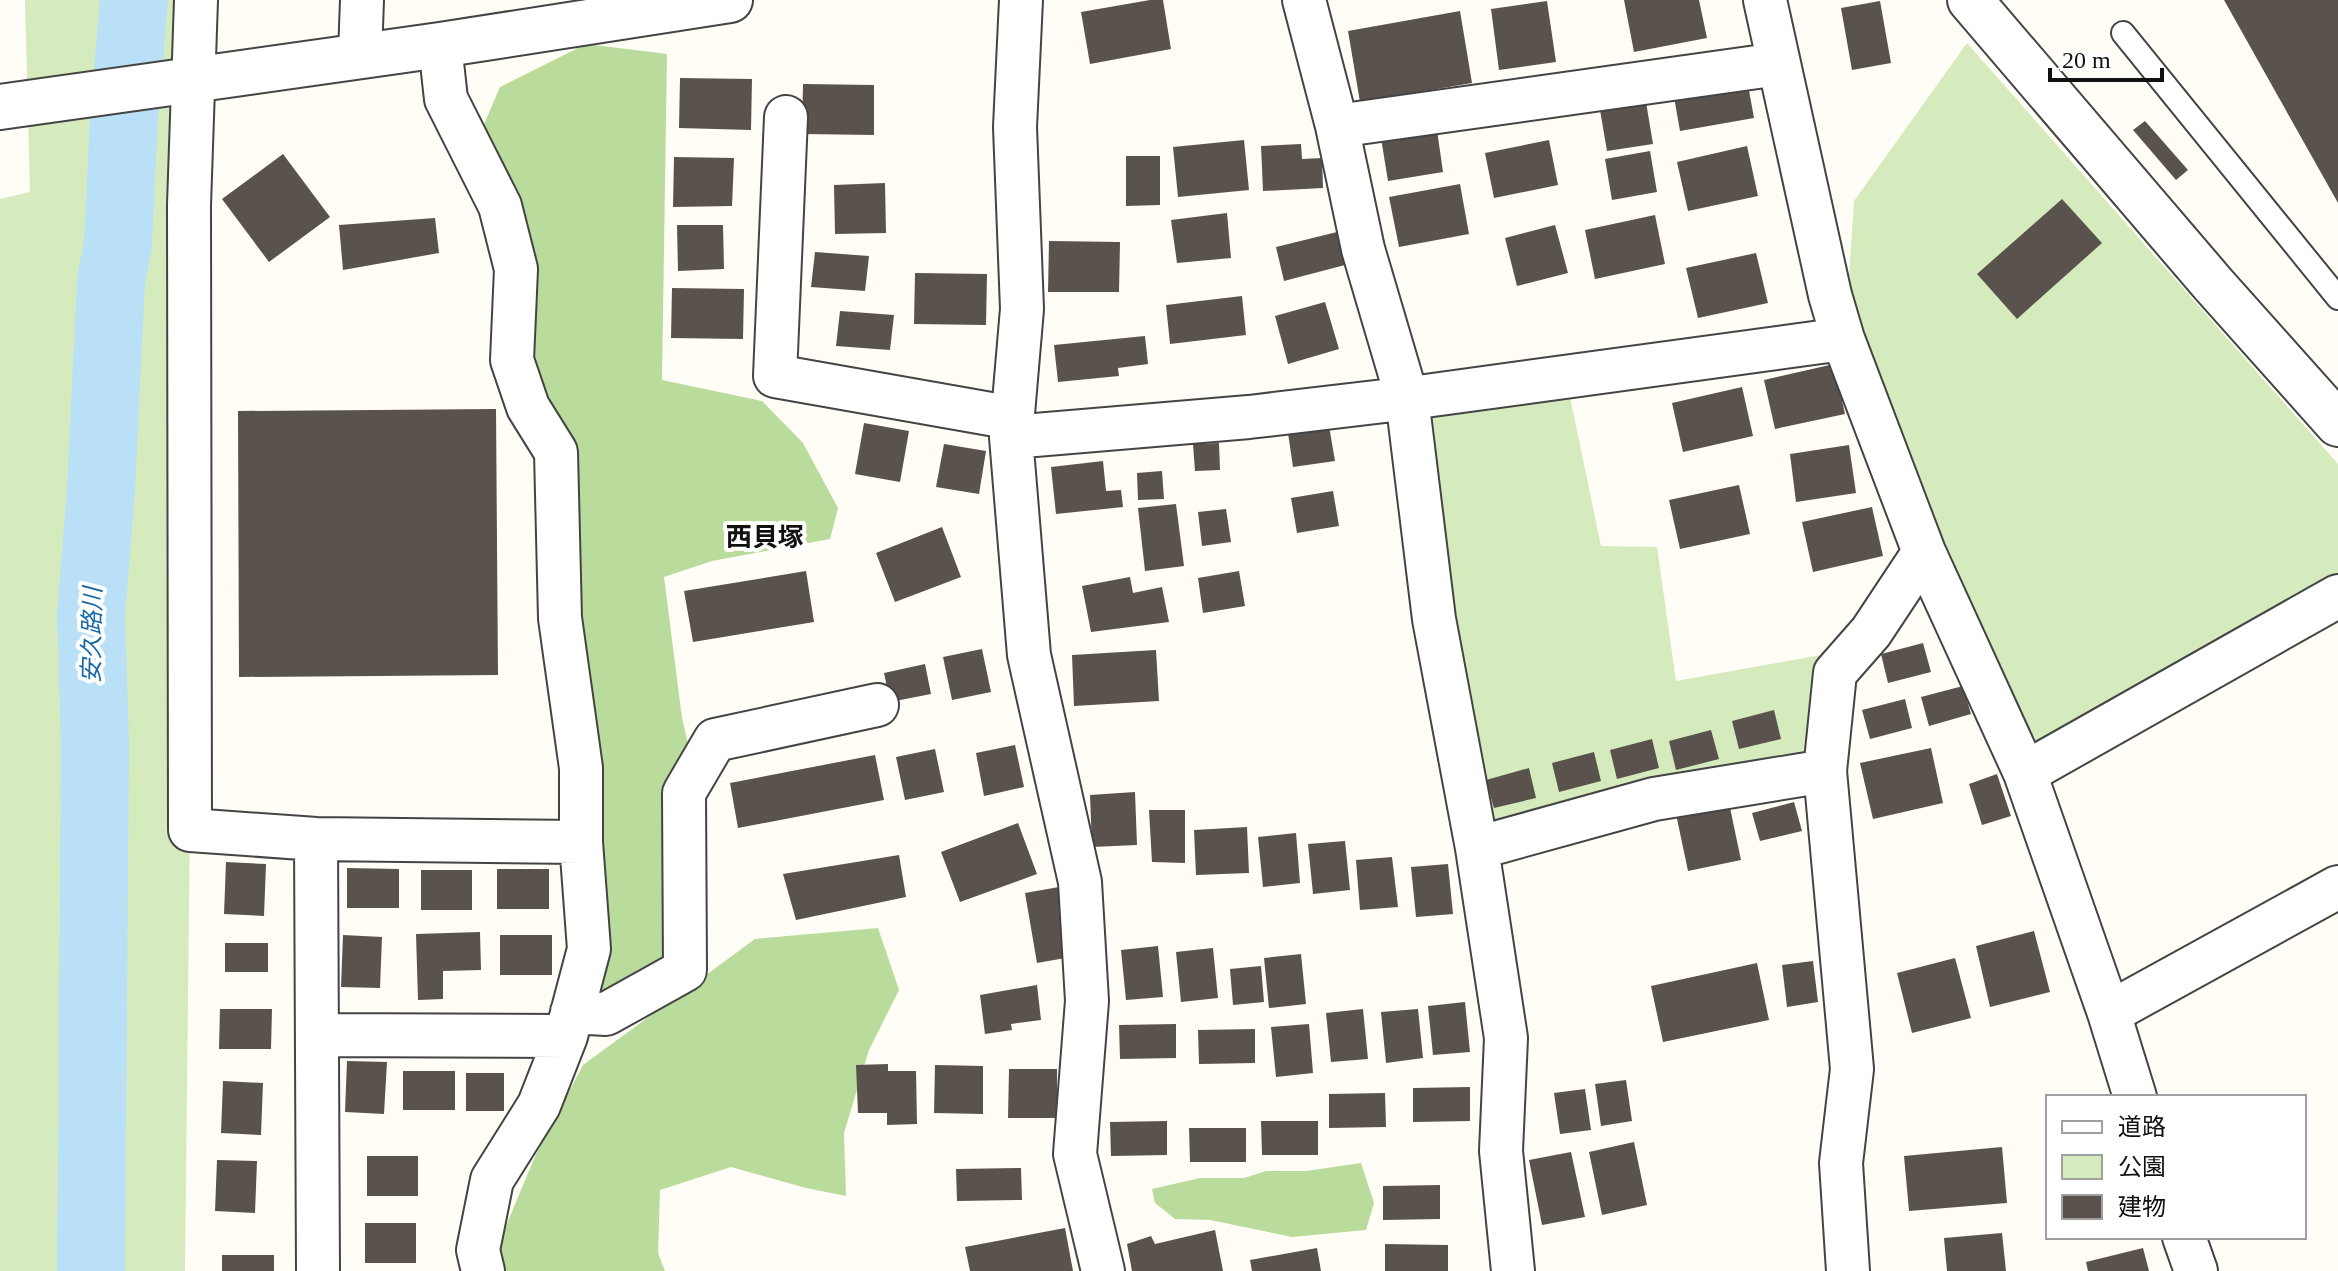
<svg xmlns="http://www.w3.org/2000/svg" width="2338" height="1271" font-family="'Times New Roman','Noto Sans JP',serif">
<style>
.green{fill:#d5ebbd}
.forest{fill:#b9dc9c}
.lines{fill:none;stroke-linecap:round;stroke-linejoin:round}
.river{stroke:#b9e0f7;stroke-width:68}
.building{fill:#5a524d}
.service-casing{stroke:#444;stroke-width:26}
.minor-casing{stroke:#444;stroke-width:46}
.tertiary-casing{stroke:#444;stroke-width:48}
.service{stroke:#fff;stroke-width:22}
.minor{stroke:#fff;stroke-width:42}
.tertiary{stroke:#fff;stroke-width:44}
.labels{text-anchor:middle;stroke-width:8;stroke-linejoin:round;paint-order:stroke}
.water-label{font-size:24px;font-style:italic;fill:#1768a6;stroke:#fff}
.quarter-label{font-size:26px;font-weight:bold;fill:#111;stroke:#fff}
</style>
<rect width="100%" height="100%" fill="#fffdf5"/>
<path class="green" d="M 25,0 L 193,0 L 190,821 L 185,1271 L 0,1271 L 0,199 L 30,192 Z
M 1967,43 L 2338,464 L 2338,596 L 2035,767 L 1847,307 L 1854,201 Z
M 1569,392 L 1601,546 L 1657,547 L 1676,681 L 1826,654 L 1806,774 L 1474,833 L 1418,397 Z"/>
<path class="forest" d="M 586,44 L 667,54 L 662,380 L 762,401 L 803,443 L 838,508 L 830,539 L 712,561 L 664,577 L 682,718 L 695,773 L 665,981 L 572,1012 L 556,452 L 472,152 L 500,87 Z
M 878,928 L 899,990 L 869,1050 L 844,1133 L 846,1196 L 806,1188 L 731,1167 L 660,1190 L 658,1253 L 665,1271 L 501,1271 L 501,1238 L 536,1154 L 583,1065 L 755,939 Z
M 1361,1163 L 1374,1203 L 1366,1230 L 1292,1237 L 1210,1220 L 1175,1219 L 1155,1203 L 1152,1189 L 1200,1178 L 1244,1178 L 1266,1171 L 1306,1171 Z"/>
<g class="lines">
<path class="river" d="M 91,1271 L 95,745 L 91,615 L 101,490 L 111,281 L 118,244 L 124,118 L 134,0"/>
</g>
<path class="building" d="M 1150,0 L 1163,0 L 1171,49 L 1090,64 L 1081,12 Z
M 1624,0 L 1699,0 L 1707,38 L 1634,52 Z
M 2224,0 L 2338,0 L 2338,203 Z
M 1547,1 L 1556,62 L 1499,70 L 1491,9 Z
M 1880,1 L 1891,63 L 1852,70 L 1841,8 Z
M 1460,11 L 1472,83 L 1360,102 L 1348,31 Z
M 680,78 L 752,79 L 751,130 L 679,128 Z
M 803,84 L 874,85 L 874,135 L 802,134 Z
M 1748,85 L 1754,118 L 1680,131 L 1674,97 Z
M 1646,102 L 1653,144 L 1607,151 L 1600,110 Z
M 2145,121 L 2188,170 L 2176,180 L 2133,130 Z
M 1436,123 L 1443,172 L 1388,181 L 1380,132 Z
M 1244,140 L 1249,190 L 1178,197 L 1173,147 Z
M 1549,140 L 1558,185 L 1494,198 L 1485,153 Z
M 1301,144 L 1302,159 L 1322,158 L 1323,188 L 1263,191 L 1261,146 Z
M 1747,146 L 1758,196 L 1688,211 L 1677,162 Z
M 1650,151 L 1657,192 L 1612,200 L 1605,159 Z
M 283,154 L 330,217 L 269,262 L 222,199 Z
M 1126,156 L 1160,156 L 1160,205 L 1126,206 Z
M 674,157 L 734,158 L 732,206 L 673,207 Z
M 885,183 L 886,233 L 835,234 L 834,185 Z
M 1460,184 L 1469,234 L 1399,247 L 1389,197 Z
M 2062,199 L 2102,243 L 2017,319 L 1977,274 Z
M 1227,213 L 1231,258 L 1177,263 L 1171,220 Z
M 1655,215 L 1665,264 L 1595,279 L 1585,230 Z
M 435,218 L 439,253 L 343,270 L 339,225 Z
M 677,225 L 723,225 L 724,269 L 678,271 Z
M 1555,225 L 1568,273 L 1517,286 L 1505,238 Z
M 1337,232 L 1345,265 L 1284,281 L 1276,247 Z
M 1049,241 L 1120,242 L 1119,292 L 1048,292 Z
M 815,252 L 869,256 L 865,291 L 811,287 Z
M 1756,253 L 1768,303 L 1698,318 L 1686,268 Z
M 915,273 L 987,274 L 986,325 L 914,324 Z
M 672,288 L 744,289 L 743,339 L 671,338 Z
M 1242,296 L 1246,335 L 1170,344 L 1166,305 Z
M 1325,302 L 1339,349 L 1288,364 L 1275,316 Z
M 840,311 L 894,315 L 890,350 L 836,346 Z
M 1145,336 L 1148,364 L 1118,368 L 1119,376 L 1058,382 L 1054,345 Z
M 1834,364 L 1845,414 L 1775,429 L 1764,380 Z
M 1742,387 L 1753,436 L 1683,452 L 1672,403 Z
M 496,409 L 498,675 L 239,677 L 238,411 Z
M 864,423 L 909,431 L 900,482 L 855,474 Z
M 1329,426 L 1335,461 L 1293,467 L 1288,433 Z
M 1219,443 L 1220,470 L 1195,471 L 1193,444 Z
M 944,444 L 986,451 L 979,494 L 936,487 Z
M 1849,445 L 1856,493 L 1796,502 L 1790,454 Z
M 1103,461 L 1106,491 L 1121,490 L 1123,507 L 1056,514 L 1051,467 Z
M 1162,471 L 1164,499 L 1138,500 L 1137,473 Z
M 1739,485 L 1750,534 L 1680,549 L 1669,500 Z
M 1333,491 L 1339,526 L 1297,533 L 1291,498 Z
M 1176,504 L 1184,566 L 1145,571 L 1138,508 Z
M 1872,507 L 1883,556 L 1813,572 L 1802,522 Z
M 1226,509 L 1231,542 L 1202,546 L 1198,512 Z
M 942,527 L 961,577 L 895,602 L 876,553 Z
M 806,571 L 814,622 L 693,642 L 684,591 Z
M 1239,571 L 1245,606 L 1203,613 L 1198,578 Z
M 1130,577 L 1133,593 L 1162,587 L 1169,622 L 1091,632 L 1082,586 Z
M 1923,643 L 1931,672 L 1888,683 L 1881,654 Z
M 982,649 L 991,692 L 952,700 L 943,657 Z
M 1156,650 L 1159,701 L 1074,706 L 1072,655 Z
M 925,664 L 931,694 L 890,702 L 884,673 Z
M 1963,686 L 1971,714 L 1929,726 L 1921,697 Z
M 1905,699 L 1912,728 L 1870,739 L 1862,710 Z
M 1774,710 L 1781,739 L 1739,749 L 1732,721 Z
M 1711,730 L 1719,759 L 1676,770 L 1669,741 Z
M 1652,739 L 1659,768 L 1617,779 L 1610,750 Z
M 1015,745 L 1024,787 L 984,796 L 976,753 Z
M 1931,748 L 1943,803 L 1873,819 L 1860,763 Z
M 935,749 L 944,792 L 905,800 L 896,757 Z
M 1594,752 L 1601,781 L 1559,792 L 1552,763 Z
M 875,755 L 884,800 L 738,828 L 730,783 Z
M 1529,768 L 1536,798 L 1494,808 L 1486,780 Z
M 1997,774 L 2011,816 L 1982,825 L 1969,784 Z
M 1135,792 L 1137,845 L 1092,847 L 1090,795 Z
M 1794,802 L 1802,831 L 1760,841 L 1752,813 Z
M 1729,803 L 1741,860 L 1688,871 L 1676,814 Z
M 1149,810 L 1185,810 L 1185,863 L 1152,862 Z
M 1018,823 L 1037,874 L 960,902 L 941,852 Z
M 1247,827 L 1249,873 L 1196,875 L 1194,830 Z
M 1296,833 L 1300,883 L 1263,887 L 1258,837 Z
M 1345,841 L 1350,890 L 1313,894 L 1308,844 Z
M 899,855 L 906,897 L 796,920 L 783,874 Z
M 1392,857 L 1398,907 L 1360,910 L 1356,860 Z
M 226,862 L 266,864 L 264,916 L 224,914 Z
M 1448,864 L 1453,914 L 1416,917 L 1411,867 Z
M 347,868 L 399,869 L 399,908 L 347,908 Z
M 497,869 L 549,869 L 549,909 L 497,909 Z
M 421,870 L 472,870 L 472,910 L 421,910 Z
M 1059,887 L 1071,957 L 1037,963 L 1025,893 Z
M 2034,931 L 2050,992 L 1990,1007 L 1976,946 Z
M 480,932 L 481,970 L 443,971 L 443,999 L 418,1000 L 416,934 Z
M 343,935 L 382,937 L 380,988 L 341,987 Z
M 500,935 L 552,935 L 552,975 L 500,975 Z
M 225,943 L 268,943 L 268,972 L 225,972 Z
M 1158,946 L 1163,997 L 1126,1000 L 1121,950 Z
M 1213,948 L 1218,998 L 1181,1002 L 1176,952 Z
M 1301,954 L 1306,1004 L 1269,1008 L 1264,958 Z
M 1955,958 L 1971,1018 L 1912,1033 L 1897,973 Z
M 1813,961 L 1818,1002 L 1787,1007 L 1782,965 Z
M 1757,963 L 1769,1020 L 1663,1042 L 1651,986 Z
M 1261,966 L 1264,1002 L 1233,1005 L 1230,969 Z
M 1037,985 L 1041,1020 L 1011,1024 L 1012,1030 L 985,1034 L 980,995 Z
M 1465,1002 L 1470,1052 L 1433,1055 L 1428,1006 Z
M 220,1009 L 272,1009 L 271,1049 L 219,1049 Z
M 1363,1009 L 1368,1059 L 1331,1062 L 1326,1013 Z
M 1418,1009 L 1423,1058 L 1386,1063 L 1381,1012 Z
M 1176,1024 L 1176,1058 L 1120,1059 L 1119,1025 Z
M 1309,1024 L 1313,1073 L 1276,1077 L 1271,1027 Z
M 1255,1029 L 1255,1063 L 1199,1064 L 1198,1030 Z
M 347,1061 L 387,1062 L 384,1114 L 345,1112 Z
M 888,1064 L 888,1071 L 916,1071 L 917,1124 L 887,1125 L 887,1113 L 858,1113 L 856,1065 Z
M 935,1065 L 983,1066 L 983,1114 L 934,1113 Z
M 1009,1069 L 1057,1069 L 1057,1118 L 1008,1118 Z
M 403,1071 L 455,1071 L 455,1110 L 403,1110 Z
M 466,1073 L 504,1073 L 504,1111 L 466,1111 Z
M 1626,1080 L 1632,1121 L 1601,1126 L 1595,1084 Z
M 223,1081 L 263,1083 L 261,1135 L 221,1133 Z
M 1470,1087 L 1470,1121 L 1413,1122 L 1413,1088 Z
M 1585,1089 L 1591,1130 L 1560,1134 L 1554,1093 Z
M 1385,1093 L 1386,1127 L 1329,1128 L 1329,1094 Z
M 1167,1121 L 1167,1155 L 1111,1156 L 1110,1122 Z
M 1261,1121 L 1318,1121 L 1318,1155 L 1262,1155 Z
M 1189,1128 L 1246,1128 L 1246,1162 L 1190,1162 Z
M 1634,1142 L 1647,1205 L 1602,1215 L 1589,1152 Z
M 2002,1147 L 2007,1203 L 1909,1211 L 1904,1156 Z
M 1571,1152 L 1585,1217 L 1542,1225 L 1529,1160 Z
M 367,1156 L 418,1156 L 418,1196 L 367,1196 Z
M 217,1160 L 257,1161 L 255,1213 L 215,1211 Z
M 1021,1168 L 1022,1200 L 957,1201 L 956,1169 Z
M 1440,1185 L 1440,1219 L 1383,1220 L 1383,1186 Z
M 365,1223 L 416,1223 L 416,1263 L 365,1263 Z
M 1065,1228 L 1073,1271 L 970,1271 L 965,1247 Z
M 1215,1230 L 1223,1271 L 1132,1271 L 1127,1244 L 1151,1236 L 1155,1244 Z
M 2002,1233 L 2006,1271 L 1947,1271 L 1944,1238 Z
M 1385,1244 L 1448,1245 L 1448,1271 L 1385,1271 Z
M 1317,1248 L 1321,1271 L 1252,1271 L 1250,1260 Z
M 2143,1248 L 2149,1271 L 2088,1271 L 2086,1262 Z
M 222,1255 L 274,1255 L 274,1271 L 222,1271 Z"/>
<g class="lines">
<defs>
<path id="service" d="M 2123,33 L 2338,298"/>
<path id="minor" d="M 196,0 L 189,205 L 190,830 L 316,839 L 581,842 L 589,949 L 566,1036 L 539,1105 L 492,1180 L 478,1250 L 483,1271
M 1021,0 L 1015,127 L 1022,309 L 1011,437 L 1029,655 L 1080,882 L 1087,1001 L 1075,1154 L 1103,1271
M 1304,0 L 1337,126 L 1363,249 L 1407,398 L 1434,619 L 1477,848 L 1506,1038 L 1501,1151 L 1513,1271
M 1765,0 L 1830,295 L 1843,339 L 1924,552 L 2025,773 L 2109,1013 L 2135,1097
M 440,45 L 446,99 L 500,206 L 516,269 L 512,360 L 528,407 L 556,452 L 560,618 L 581,768 L 581,842
M 360,55 L 362,0
M 786,117 L 775,376 L 1013,418
M 1337,126 L 1778,64
M 1011,437 L 1249,417 L 1418,397 L 1843,339
M 2025,773 L 2338,596
M 316,839 L 318,1271
M 1477,848 L 1654,799 L 1825,771
M 572,1012 L 606,1014 L 685,970 L 684,793 L 715,740 L 877,705
M 2109,1013 L 2338,887
M 317,1035 L 566,1036
M 2184,1237 L 2196,1271
M 1848,1271 L 1841,1163 L 1852,1069 L 1825,771 L 1835,673 L 1871,632 L 1924,552"/>
<path id="tertiary" d="M 1970,0 L 2213,284 L 2338,424
M 0,107 L 440,45 L 730,0"/>
</defs>
<use href="#service" class="service-casing"/>
<use href="#minor" class="minor-casing"/>
<use href="#tertiary" class="tertiary-casing"/>
<use href="#service" class="service"/>
<use href="#minor" class="minor"/>
<use href="#tertiary" class="tertiary"/>
</g>
<g class="labels">
<g class="water-label">
<text transform="translate(92 635) rotate(-89)" y="8">安久路川</text>
</g>
<g class="quarter-label">
<text x="765" y="546">西貝塚</text>
</g>
</g>
<rect x="2046" y="1095" width="260" height="144" fill="#ffffff" stroke="#a0a0a0" stroke-width="2"/>
<rect x="2062" y="1121" width="40" height="12" fill="#ffffff" stroke="#a0a0a0" stroke-width="2"/>
<text x="2118" y="1135" font-size="24" fill="#111111">道路</text>
<rect x="2062" y="1155" width="40" height="24" fill="#d5ebbd" stroke="#a0a0a0" stroke-width="2"/>
<text x="2118" y="1175" font-size="24" fill="#111111">公園</text>
<rect x="2062" y="1195" width="40" height="24" fill="#5a524d" stroke="#a0a0a0" stroke-width="2"/>
<text x="2118" y="1215" font-size="24" fill="#111111">建物</text>
<path d="M2050 68v12h112v-12" fill="none" stroke="#111111" stroke-width="4"/>
<text x="2062" y="68" font-size="24" fill="#111111" stroke="#ffffff" stroke-width="6" paint-order="stroke">20 m</text>
</svg>
